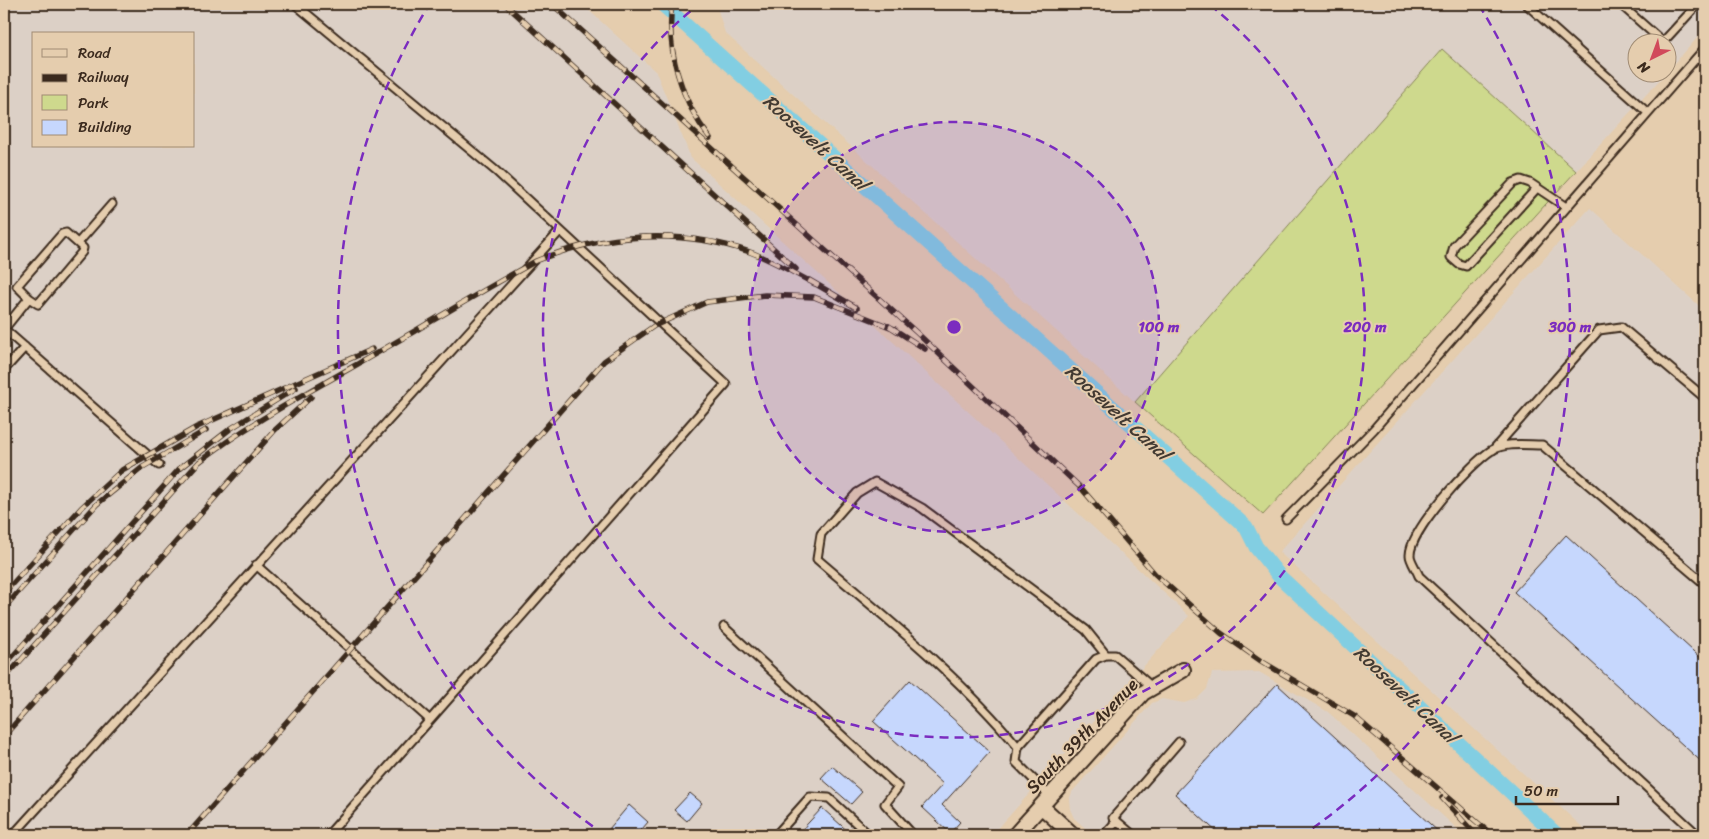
<svg xmlns="http://www.w3.org/2000/svg" width="1709" height="839" font-family="Sriracha,sans-serif">
<style>
.built{fill:#dcd0c6;fill-rule:evenodd}
.green{fill:#ced98d;stroke:#848256}
.lines{fill:none;stroke-linecap:round;stroke-linejoin:round}
.canal{stroke:#82cee2;stroke-width:15}
.building{fill:#c6d7fd;stroke:#3b2a1e}
.service-casing{stroke:#3b2a1e;stroke-width:11}
.minor-casing{stroke:#3b2a1e;stroke-width:18}
.service{stroke:#e5cdae;stroke-width:7}
.minor{stroke:#e5cdae;stroke-width:14}
.rail-casing{stroke:#3b2a1e;stroke-width:5.5}
.rail{stroke:#e5cdae;stroke-width:4;stroke-dasharray:11;stroke-linecap:butt}
.ring{fill:none;stroke:#7b2cbf;stroke-width:2.5;stroke-dasharray:9 6}
.labels{text-anchor:middle;stroke-width:4;stroke-linejoin:round;paint-order:stroke}
.street-label{font-size:18px;fill:#3b2a1e;stroke:#e5cdae}
.water-label{font-size:19px;font-style:italic;fill:#423a32;stroke:#e5cdae}
.centre{fill:#7b2cbf;stroke:#e5cdae;stroke-width:2.5}
.ring-label{font-size:15px;text-anchor:middle;font-weight:bold;fill:#7b2cbf;stroke:#e5cdae;stroke-width:4;stroke-linejoin:round;paint-order:stroke}
</style>
<rect width="100%" height="100%" fill="#e5cdae"/>
<filter id="ink" filterUnits="userSpaceOnUse"><feTurbulence type="fractalNoise" baseFrequency=".02" numOctaves="2"/><feDisplacementMap in="SourceGraphic" scale="10" xChannelSelector="R" yChannelSelector="G"/><feConvolveMatrix kernelMatrix="1 2 1 2 8 2 1 2 1" color-interpolation-filters="sRGB"/></filter>
<g filter="url(#ink)">
<path class="built" d="M 4,4 L 582,4 L 656,72 L 691,158 L 892,341 L 1189,616 L 992,835 L 4,835 ZM 34,34 L 194,34 L 194,146 L 34,146 Z
M 716,4 L 1705,4 L 1705,29 L 1667,72 L 1666,42 L 1636,42 L 1636,72 L 1666,73 L 1576,171 L 1442,49 L 1135,402 L 725,33 Z
M 1590,208 L 1705,311 L 1705,835 L 1591,835 L 1279,552 Z
M 1259,672 L 1328,712 L 1464,835 L 1093,835 L 1074,818 L 1070,809 L 1069,800 L 1072,792 L 1152,703 L 1162,699 L 1184,703 L 1197,699 L 1207,689 L 1212,673 Z"/>
<path class="green" d="M 1442,49 L 1576,171 L 1263,515 L 1135,402 Z"/>
<g class="lines">
<path class="canal" d="M 662,4 L 1246,527 L 1256,547 L 1280,577 L 1557,835"/>
</g>
<path class="building" d="M 1566,535 L 1705,662 L 1705,765 L 1514,592 Z
M 910,680 L 990,752 L 942,805 L 960,822 L 950,833 L 922,807 L 943,784 L 873,721 Z
M 1277,684 L 1442,835 L 1220,835 L 1175,794 Z
M 832,766 L 862,792 L 851,804 L 821,778 Z
M 690,793 L 702,803 L 687,821 L 674,810 Z
M 629,805 L 648,822 L 637,835 L 604,835 Z
M 822,808 L 852,835 L 797,835 Z"/>
<g class="lines">
<defs>
<path id="service" d="M 1526,4 L 1648,113
M 1620,4 L 1663,42 L 1698,4
M 303,10 L 308,4
M 1537,188 L 1466,266 L 1459,264 L 1451,257 L 1454,246 L 1513,183 L 1521,180 L 1530,183 L 1566,207
M 78,243 L 112,204
M 4,329 L 29,298 L 38,304 L 82,252 L 83,248 L 66,233 L 62,234 L 17,286 L 29,298
M 4,329 L 159,465
M 4,370 L 25,347
M 1493,450 L 1599,330 L 1621,327 L 1705,398
M 1286,519 L 1374,429 L 1705,48
M 256,565 L 430,720 L 726,384 L 496,171 L 295,4
M 724,627 L 898,787 L 885,804 L 913,835
M 1018,747 C 959,676 887,619 817,559 L 821,534 L 857,493 L 875,482 L 922,508 L 1086,630 L 1106,655
M 1050,796 L 1016,762 L 1018,747 L 1096,659 L 1106,655 L 1115,655 L 1153,688
M 13,835 L 560,231
M 328,835 L 430,720
M 776,835 L 810,797 L 829,798 L 869,835
M 1104,835 L 1117,821
M 1133,835 L 1113,818 L 1179,742
M 1698,835 L 1419,576 C 1417,570 1410,561 1410,555 C 1410,530 1471,463 1492,450 C 1507,442 1526,445 1542,445 L 1705,584"/>
<path id="minor" d="M 1041,806 L 1073,835
M 1015,835 L 1143,693 L 1183,670"/>
</defs>
<use href="#service" class="service-casing"/>
<use href="#minor" class="minor-casing"/>
<use href="#service" class="service"/>
<use href="#minor" class="minor"/>
<defs>
<path id="rail" d="M 505,4 L 796,269
M 552,4 L 917,333 L 1082,489 L 1155,574 L 1221,633 L 1261,661 L 1354,716 L 1492,835
M 672,4 C 666,51 681,101 710,138
M 809,280 L 857,308
M 889,326 L 925,349
M 4,593 L 81,508 L 122,470 L 197,427 L 372,349
M 4,608 L 97,504 L 143,467 L 206,430
M 4,666 L 180,468 L 230,429 L 296,388
M 4,679 L 199,462 C 249,423 306,394 361,362 C 420,329 477,293 536,261 C 604,233 680,228 750,252 C 772,260 794,273 815,284
M 4,736 L 275,430 L 311,397
M 1442,798 L 1476,835
M 187,835 L 604,361 L 654,326 L 707,302 L 765,295 L 814,297 L 895,329"/>
</defs>
<use href="#rail" class="rail-casing"/>
<use href="#rail" class="rail"/>
</g>
</g>
<circle cx="954" cy="327" r="205" fill="#7b2cbf" fill-opacity=".12"/>
<g class="ring">
<circle cx="954" cy="327" r="205"/>
<path d="M1210 5A411 411 0 1 1 698 5"/>
<path d="M605 835A616 616 0 0 1 429 5M1479 5A616 616 0 0 1 1303 835"/>
</g>
<g class="labels">
<g class="street-label">
<text transform="translate(1082 736) rotate(-46)" y="6">South 39th Avenue</text>
</g>
<g class="water-label">
<text transform="translate(816 142) rotate(42)" y="7">Roosevelt Canal</text>
<text transform="translate(1118 412) rotate(42)" y="7">Roosevelt Canal</text>
<text transform="translate(1406 694) rotate(43)" y="7">Roosevelt Canal</text>
</g>
</g>
<circle cx="954" cy="327" r="8" class="centre"/>
<g class="ring-label">
<text x="1159" y="332">100 m</text>
<text x="1365" y="332">200 m</text>
<text x="1570" y="332">300 m</text>
</g>
<rect width="1709" height="839" fill="none" stroke="#e5cdae" stroke-width="20"/>
<rect x="10" y="10" width="1689" height="819" fill="none" stroke="#3b2a1e" stroke-width="2" filter="url(#ink)"/>
<rect x="32" y="32" width="162" height="115" fill="#e5cdae" stroke="#a18c74"/>
<rect x="42" y="49" width="25" height="8" fill="#e5cdae" stroke="#a18c74"/>
<text x="78" y="58" font-size="15" fill="#3b2a1e">Road</text>
<rect x="42" y="74" width="25" height="8" fill="#3b2a1e" stroke="#a18c74"/>
<text x="78" y="82" font-size="15" fill="#3b2a1e">Railway</text>
<rect x="42" y="95" width="25" height="15" fill="#ced98d" stroke="#a18c74"/>
<text x="78" y="108" font-size="15" fill="#3b2a1e">Park</text>
<rect x="42" y="120" width="25" height="15" fill="#c6d7fd" stroke="#a18c74"/>
<text x="78" y="132" font-size="15" fill="#3b2a1e">Building</text>
<g transform="translate(1652 58) rotate(222)"><circle r="24" fill="#e5cdae" stroke="#a18c74"/>
<path d="M0-4L9 19L0 12L-9 19Z" fill="#d1495b"/>
<text y="-8" font-size="14" font-weight="bold" text-anchor="middle" fill="#3b2a1e">N</text>
</g>
<path d="M1516 796v8h102v-8" fill="none" stroke="#3b2a1e" stroke-width="2.5"/>
<text x="1524" y="796" font-size="15" fill="#3b2a1e" stroke="#e5cdae" stroke-width="4" paint-order="stroke">50 m</text>
</svg>
